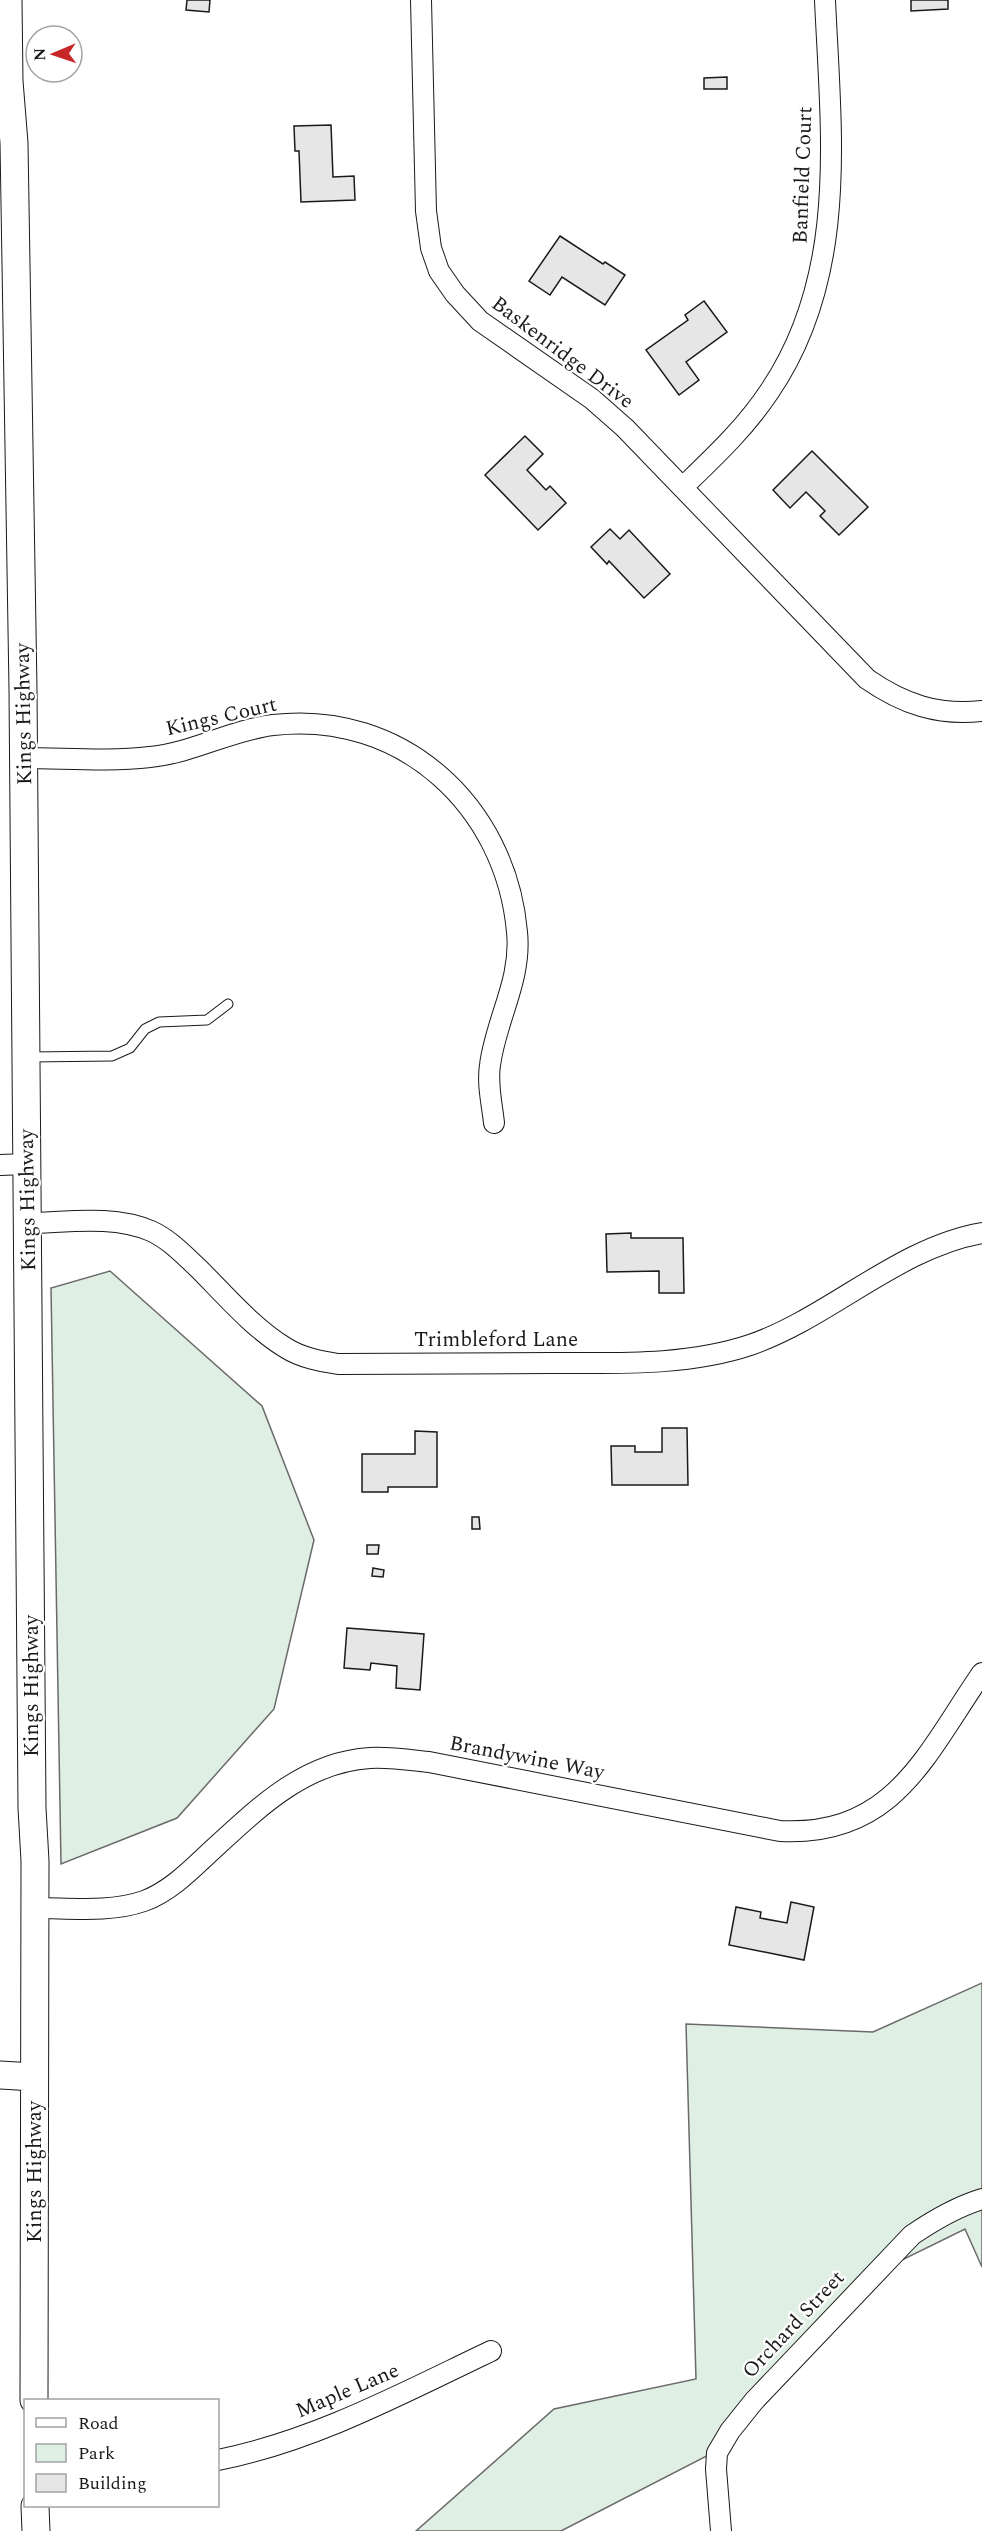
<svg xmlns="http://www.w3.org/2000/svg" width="982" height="2531" font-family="Spectral,serif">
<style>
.green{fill:#e0efe3;stroke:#6a6a6a;stroke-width:1.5}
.building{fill:#e6e6e6;stroke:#1a1a1a;stroke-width:1.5}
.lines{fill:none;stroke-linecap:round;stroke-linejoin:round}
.lane-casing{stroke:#1a1a1a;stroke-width:11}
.street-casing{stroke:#1a1a1a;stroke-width:22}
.secondary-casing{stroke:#1a1a1a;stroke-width:29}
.lane{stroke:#fff;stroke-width:9}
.street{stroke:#fff;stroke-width:20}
.secondary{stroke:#fff;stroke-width:27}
.labels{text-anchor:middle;stroke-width:4.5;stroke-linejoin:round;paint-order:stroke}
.street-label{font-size:21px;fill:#1a1a1a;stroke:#fff}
</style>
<rect width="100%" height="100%" fill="#fff"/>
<path class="green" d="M 110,1271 L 262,1406 L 314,1540 L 274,1709 L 177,1818 L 61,1864 L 51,1288 Z
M 982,1983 L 982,2267 L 965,2229 L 861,2280 L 732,2443 L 561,2531 L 416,2531 L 554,2409 L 696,2379 L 686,2024 L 873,2032 Z"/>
<path class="building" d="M 187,0 L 210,0 L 209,12 L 186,10 Z
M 911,0 L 948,0 L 948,9 L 911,11 Z
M 727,77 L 727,89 L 704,89 L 704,78 Z
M 331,125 L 333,177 L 354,176 L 355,200 L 301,202 L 299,151 L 295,151 L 294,126 Z
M 560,236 L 603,264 L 605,262 L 625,275 L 605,305 L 562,277 L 550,295 L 529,281 Z
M 704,301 L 727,332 L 686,362 L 699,380 L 679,395 L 646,350 L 688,320 L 685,315 Z
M 525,436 L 543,454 L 527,470 L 546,490 L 550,486 L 566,503 L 538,530 L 485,475 Z
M 812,451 L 868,507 L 839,535 L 820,516 L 825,511 L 806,492 L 790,508 L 773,490 Z
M 610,529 L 620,539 L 629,530 L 670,574 L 644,598 L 609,561 L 607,564 L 591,547 Z
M 631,1233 L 631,1238 L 683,1238 L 684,1293 L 659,1293 L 659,1271 L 607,1272 L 606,1234 Z
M 662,1428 L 687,1428 L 688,1485 L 612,1485 L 611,1446 L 635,1446 L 635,1452 L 662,1452 Z
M 415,1431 L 437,1432 L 437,1487 L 388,1487 L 388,1492 L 362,1492 L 362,1454 L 415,1454 Z
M 472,1517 L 479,1517 L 480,1529 L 472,1529 Z
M 367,1545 L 379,1545 L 378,1554 L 367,1554 Z
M 373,1568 L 384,1570 L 383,1577 L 372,1576 Z
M 347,1628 L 424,1634 L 420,1690 L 396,1688 L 397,1666 L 371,1663 L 370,1670 L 344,1668 Z
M 791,1902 L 814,1907 L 804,1960 L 729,1945 L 736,1907 L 761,1912 L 760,1918 L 787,1923 Z"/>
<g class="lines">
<defs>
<path id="lane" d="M 30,1057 L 112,1056 L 130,1048 L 145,1029 L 159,1022 L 207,1020 L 228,1004"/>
<path id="street" d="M 421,0 L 426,211 L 431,248 L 439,271 L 455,294 L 480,321 L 592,399 L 625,428 L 867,679 C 903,704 938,716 982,711
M 684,486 C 714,457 745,428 769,392 C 849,275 831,134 825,0
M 23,758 C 65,758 108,762 150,757 C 192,753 231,730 273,725 C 402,710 506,806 517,932 C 522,980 496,1019 490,1065 C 487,1084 492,1104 494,1123
M 0,1165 L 26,1164
M 29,1223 C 69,1222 114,1215 151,1231 C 169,1239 184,1255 198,1268 C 225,1295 253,1328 286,1348 C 302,1358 320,1361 338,1364 C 409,1364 480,1363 552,1363 C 617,1363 687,1366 750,1345 C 829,1318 899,1247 982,1233
M 35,1908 C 70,1908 110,1913 144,1901 C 169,1892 190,1871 209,1853 C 256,1810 303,1762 370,1758 C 390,1757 410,1760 429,1762 L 780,1831 C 894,1837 926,1754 982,1673
M 218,2460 C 314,2441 403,2393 491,2351
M 721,2531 L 716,2469 L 717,2453 L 730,2431 L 754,2401 L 912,2235 C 934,2220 956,2207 982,2199"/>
<path id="secondary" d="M 8,0 L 9,81 L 14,143 L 23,690 L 32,1808 L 35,1861 L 34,2400
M 0,2075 L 34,2077
M 35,2506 L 36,2531"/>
</defs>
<use href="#lane" class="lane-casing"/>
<use href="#street" class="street-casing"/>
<use href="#secondary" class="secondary-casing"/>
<use href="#lane" class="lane"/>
<use href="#street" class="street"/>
<use href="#secondary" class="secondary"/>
</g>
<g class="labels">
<g class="street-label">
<text transform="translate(802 175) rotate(-88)" y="7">Banfield Court</text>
<text transform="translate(563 352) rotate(37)" y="7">Baskenridge Drive</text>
<text transform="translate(23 714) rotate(-91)" y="7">Kings Highway</text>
<text transform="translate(221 716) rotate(-13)" y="7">Kings Court</text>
<text transform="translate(27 1200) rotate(-91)" y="7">Kings Highway</text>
<text x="496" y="1346">Trimbleford Lane</text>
<text transform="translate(31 1686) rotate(-90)" y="7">Kings Highway</text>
<text transform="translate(527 1757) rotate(11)" y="7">Brandywine Way</text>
<text transform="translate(34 2172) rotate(-90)" y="7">Kings Highway</text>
<text transform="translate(793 2324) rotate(-47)" y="7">Orchard Street</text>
<text transform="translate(347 2390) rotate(-23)" y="7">Maple Lane</text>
</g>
</g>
<rect x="24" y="2399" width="195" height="108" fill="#ffffff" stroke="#a3a3a3" stroke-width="1.5"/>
<rect x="36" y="2418" width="30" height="9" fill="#ffffff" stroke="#a3a3a3" stroke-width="1.5"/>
<text x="78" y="2429" font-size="18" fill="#1a1a1a">Road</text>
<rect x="36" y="2444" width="30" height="18" fill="#e0efe3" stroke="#a3a3a3" stroke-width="1.5"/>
<text x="78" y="2459" font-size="18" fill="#1a1a1a">Park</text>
<rect x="36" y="2474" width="30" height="18" fill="#e6e6e6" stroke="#a3a3a3" stroke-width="1.5"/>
<text x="78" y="2489" font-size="18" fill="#1a1a1a">Building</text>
<g transform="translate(54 54) rotate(268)"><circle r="28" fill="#ffffff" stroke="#a3a3a3" stroke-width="1.5"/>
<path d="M0-4.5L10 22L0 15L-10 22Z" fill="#c62828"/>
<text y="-9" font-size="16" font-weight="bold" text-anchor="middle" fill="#1a1a1a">N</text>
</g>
</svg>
